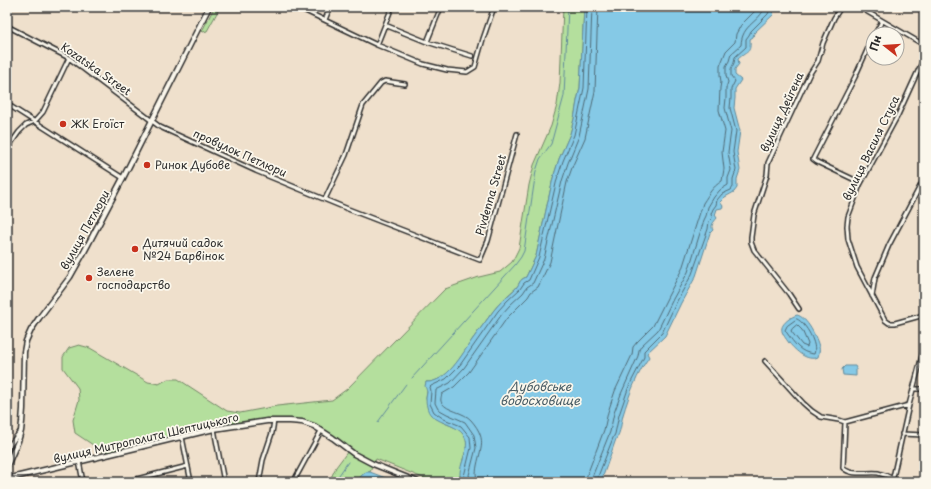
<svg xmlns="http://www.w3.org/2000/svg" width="931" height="489" font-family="'Playpen Sans',sans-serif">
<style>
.green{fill:#b4df9d;stroke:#708564}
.water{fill:#85c9e6;stroke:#618a9b}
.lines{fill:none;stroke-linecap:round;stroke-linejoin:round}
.shore{stroke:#4f6a76;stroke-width:1}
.stream{stroke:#618a9b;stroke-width:1}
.street-casing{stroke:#2b2b2b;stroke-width:6}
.secondary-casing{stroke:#2b2b2b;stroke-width:7}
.street{stroke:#fbf7ec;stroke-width:3}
.secondary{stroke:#fbf7ec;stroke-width:4}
.poi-dot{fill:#c8321e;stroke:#fbf7ec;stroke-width:1.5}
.labels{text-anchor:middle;stroke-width:3.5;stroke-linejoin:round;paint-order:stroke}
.street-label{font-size:11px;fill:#2b2b2b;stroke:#fbf7ec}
.poi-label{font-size:11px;fill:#2b2b2b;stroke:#fbf7ec;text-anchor:start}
.water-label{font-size:12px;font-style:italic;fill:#465a63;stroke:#fbf7ec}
</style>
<rect width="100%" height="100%" fill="#efe0cc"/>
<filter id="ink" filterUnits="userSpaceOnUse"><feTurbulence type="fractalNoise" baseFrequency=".025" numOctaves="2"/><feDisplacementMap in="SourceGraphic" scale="8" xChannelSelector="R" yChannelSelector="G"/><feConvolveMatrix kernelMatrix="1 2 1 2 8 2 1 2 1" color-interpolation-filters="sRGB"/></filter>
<g filter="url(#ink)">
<path class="green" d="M 563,7 L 584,7 L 580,88 L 577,101 L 574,119 L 570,134 L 559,159 L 553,178 L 536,256 L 526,277 C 518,281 521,282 516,288 C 508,295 500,302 494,310 C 487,320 479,330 472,340 C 462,355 447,383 426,382 L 427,391 L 426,399 L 442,422 L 459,429 L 466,438 L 467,447 L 463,459 L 460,477 L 462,482 L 433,482 L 376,459 L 370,472 L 366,472 L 356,482 L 329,482 L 336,467 L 348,451 L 353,453 C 335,437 318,421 292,419 C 284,418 275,419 267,419 L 105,453 L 75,433 L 73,420 L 79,400 L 78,388 L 63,368 L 63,357 L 69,348 L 79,345 L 90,348 L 148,382 L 159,384 L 168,379 L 178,379 L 227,411 L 240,413 L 277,406 L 332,400 L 347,389 L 445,289 L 479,277 L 500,272 L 512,262 L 519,248 L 529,185 L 534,165 L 551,126 L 557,105 L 560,83 Z
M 214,8 L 217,9 L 218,11 L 207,31 L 203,32 L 202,31 Z"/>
<path class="water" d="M 584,7 L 784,7 L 784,8 L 779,9 L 776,7 L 772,12 L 774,14 L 754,33 L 753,37 L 750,39 C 751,54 748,50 738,59 L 739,64 L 735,69 L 735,75 L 741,80 L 735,89 L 735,98 L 734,108 L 740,131 L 737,152 L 740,170 L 737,179 L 737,188 L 734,192 L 725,197 L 720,202 L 723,206 L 722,208 L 717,209 L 715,215 L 717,218 C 714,222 710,225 713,230 L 710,233 L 696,276 L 681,303 L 665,336 L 647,353 L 649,357 C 637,374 629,395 623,415 C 621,423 621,432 616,439 L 602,479 L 600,482 L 462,482 C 455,469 469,454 466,440 C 462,425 441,425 431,415 C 427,411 426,403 426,398 C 426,396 427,394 427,392 C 427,391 425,386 425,386 L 426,382 C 447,383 462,354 472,340 C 479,330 487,320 494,310 C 500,302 509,295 516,288 C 521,282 518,281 526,277 L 536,256 L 553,178 L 559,159 L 570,134 L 574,119 L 577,101 L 580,88 Z
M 797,315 C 807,317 817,338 819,347 C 820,350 819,353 818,357 C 807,362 796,351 789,343 C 782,333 777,328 789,319 C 792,317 794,316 797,315 Z
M 845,366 L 855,366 L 856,368 L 856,376 L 843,375 L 842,369 Z
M 366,472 L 370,472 L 396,482 L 356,482 L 362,475 Z"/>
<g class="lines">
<path class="shore" d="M 797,319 C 806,323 818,345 814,354 C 800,353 794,343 787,333 L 785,330 L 787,326 Z
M 797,325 L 802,330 L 808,344 L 807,347 L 802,345 L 791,331 L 792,329 Z
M 466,482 L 464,476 L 471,448 L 470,437 L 461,426 L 444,419 L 434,412 L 430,404 L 431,391 L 430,387 L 431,386 L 446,379 L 460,365 L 498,311 L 507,301 L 520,289 L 524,283 L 529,280 L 539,257 L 557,179 L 563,161 L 574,135 L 584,88 L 587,7
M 471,482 L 469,475 L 476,448 L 474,435 L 465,422 L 447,414 L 438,409 L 435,403 L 436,390 L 450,383 L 464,368 L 502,314 L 510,305 L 523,293 L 527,287 L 533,283 L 544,259 L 562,181 L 568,163 L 579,136 L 589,89 L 592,7
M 477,482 C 477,479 476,476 476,473 C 478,450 490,442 471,420 C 464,412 447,411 442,403 C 440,401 441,397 442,394 L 454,387 L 469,372 L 507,318 L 528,297 L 531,292 L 538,287 L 550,262 L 567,182 L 573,165 L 585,138 L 595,91 L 598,7
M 586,482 L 587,475 L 604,430 L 608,412 L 615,391 L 632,355 L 633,347 L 637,342 L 653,326 L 668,296 L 682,269 L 703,203 C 710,193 711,188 722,181 L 724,169 L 722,152 L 725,131 L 719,110 L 720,88 L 721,82 L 720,75 L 720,66 L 726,51 L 735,42 L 736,34 L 741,25 L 759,7
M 592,482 L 592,477 L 610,432 L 614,413 L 621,394 L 638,356 L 639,350 L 641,346 L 658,330 L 673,299 L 688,272 L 704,220 L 706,216 L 708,207 L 714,197 L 720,190 L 728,185 L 728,178 L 731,170 L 728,152 L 731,131 L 725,108 L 726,98 L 726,88 L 728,82 L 726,76 L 726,66 L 729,61 L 731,54 L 741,45 C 742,24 759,23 765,7
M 597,482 L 597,479 L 613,438 L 615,434 L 619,415 L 629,386 L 644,357 L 644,351 L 662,333 L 677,301 L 692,274 L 708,229 L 709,221 L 712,218 L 711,214 L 713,209 L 716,205 L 717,200 L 722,194 L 731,190 L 733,187 L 733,179 L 736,170 L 733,152 L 736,131 L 730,108 L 731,98 L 731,89 L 735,81 L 731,76 L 731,69 L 734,63 L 735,57 L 746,47 L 746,39 L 749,35 L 751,31 L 768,14 L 771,7"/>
<path class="stream" d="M 412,378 L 515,265 L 521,257 L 524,251 L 536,171 L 540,159 L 551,144 L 564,96 L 568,7
M 378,422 L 406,384
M 335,482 L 337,478 L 348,462"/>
<defs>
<path id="street" d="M 297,7 L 377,45 L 423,64 L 447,70 L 467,72 L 475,67 L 483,39 L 494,7
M 859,7 L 924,45
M 325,20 L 330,7
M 385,25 L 427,42 L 441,7
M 7,26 L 69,58 L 160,127 L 256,171 L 348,209 L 480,260 L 488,241 L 517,134
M 875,34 L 882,21
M 427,42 L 472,56
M 377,45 L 392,7
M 924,58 L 898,115 L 860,185 L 848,217 L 847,226 L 848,239 L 857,267 L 885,320 L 889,323 L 895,323 L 924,315
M 7,104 L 123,178
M 7,154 L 12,142 L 19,132 L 26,125 L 35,121 L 43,112 L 69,58
M 860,185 L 857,181 L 817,162 L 813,159 L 855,77 L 873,37
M 324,199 L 326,197 L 346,155 L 363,105 L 381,83 L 385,81 L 405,84
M 872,296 L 875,278 L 889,245 L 924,179
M 799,309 L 789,294 L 754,250 L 751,242 L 751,237 L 754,215 L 767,175 L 768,163 L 809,75 L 818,61 L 823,43 L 834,18 L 841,7
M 765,361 L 803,403 L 812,411 L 821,417 L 839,420 L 845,422 L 909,405
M 914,389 L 924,389
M 845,422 L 843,468 C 851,476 867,472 878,473 C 883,474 888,476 893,479
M 214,429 L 224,482
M 902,434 L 924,435
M 182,437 L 191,482
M 7,450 L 9,446 L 19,433
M 79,461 L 83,482
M 892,481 L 920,482
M 125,482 L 188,466
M 259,482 L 263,460 L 272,433 L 274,421
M 295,482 L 296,477 L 321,431
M 892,482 L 909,405 L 924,348"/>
<path id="secondary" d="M 7,466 L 18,441 L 21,431 L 22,422 L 23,409 L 24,352 L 26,341 L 31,330 L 39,318 L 70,277 L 83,254 L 123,178 L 209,7
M 7,479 L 214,429 L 267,421 L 290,421 L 302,422 L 314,426 L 333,438 L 354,454 L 373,464 L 418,482"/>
</defs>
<use href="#street" class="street-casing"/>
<use href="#secondary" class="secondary-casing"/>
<use href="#street" class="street"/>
<use href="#secondary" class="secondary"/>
</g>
</g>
<g class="poi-dot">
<circle cx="63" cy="124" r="4"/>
<circle cx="147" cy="165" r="4"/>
<circle cx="135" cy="249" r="4"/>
<circle cx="89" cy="278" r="4"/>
</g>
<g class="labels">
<g class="street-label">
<text transform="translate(96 69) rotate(35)" y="4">Kozatska Street</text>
<text transform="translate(782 112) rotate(-65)" y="4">вулиця Дейгена</text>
<text transform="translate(871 148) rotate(-64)" y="4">вулиця Василя Стуса</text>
<text transform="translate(240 153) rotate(24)" y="4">провулок Петлюри</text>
<text transform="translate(491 195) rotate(-74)" y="4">Pivdenna Street</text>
<text transform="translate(85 230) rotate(-61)" y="4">вулиця Петлюри</text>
<text transform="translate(146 438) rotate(-13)" y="4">вулиця Митрополита Шептицького</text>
</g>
<g class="poi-label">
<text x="71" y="128">ЖК Егоїст</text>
<text x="155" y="169">Ринок Дубове</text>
<text x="143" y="247">Дитячий садок<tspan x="143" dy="13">№24 Барвінок</tspan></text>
<text x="97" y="276">Зелене<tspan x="97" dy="13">господарство</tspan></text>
</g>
<g class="water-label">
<text x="540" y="391">Дубовське<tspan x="540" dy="14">водосховище</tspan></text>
</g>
</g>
<rect width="931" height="489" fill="none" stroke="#fbf7ec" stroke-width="24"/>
<rect x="12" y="12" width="907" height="465" fill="none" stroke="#2b2b2b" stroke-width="1.5" filter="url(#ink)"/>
<g transform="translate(885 46) rotate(287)"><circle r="19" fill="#fbf7ec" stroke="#a8a59f"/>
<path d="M0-3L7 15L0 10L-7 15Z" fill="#c8321e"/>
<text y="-6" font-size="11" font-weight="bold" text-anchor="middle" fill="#2b2b2b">Пн</text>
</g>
</svg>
